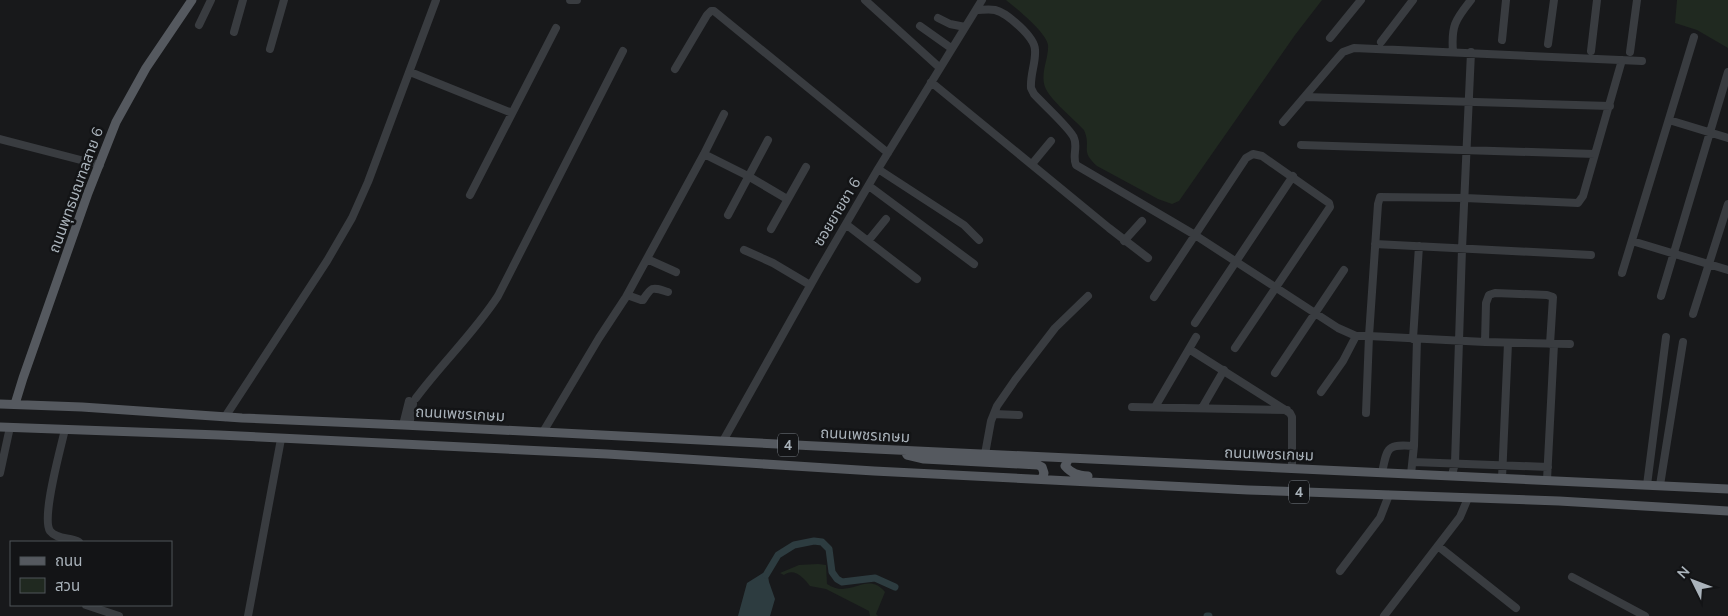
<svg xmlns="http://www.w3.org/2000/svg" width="1728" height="616" font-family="'Nunito Sans','Noto Sans Thai',sans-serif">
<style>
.green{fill:#202920}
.water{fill:#2d3c40}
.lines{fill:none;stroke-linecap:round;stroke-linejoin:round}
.canal{stroke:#2d3c40;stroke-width:7}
.minor{stroke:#393c40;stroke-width:8}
.major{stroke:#55595f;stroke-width:9}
.labels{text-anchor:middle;stroke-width:5;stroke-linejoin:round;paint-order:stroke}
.shield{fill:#131416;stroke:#7d838a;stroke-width:1}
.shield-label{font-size:14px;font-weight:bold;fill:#aab3bb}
.street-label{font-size:15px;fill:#aab3bb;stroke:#131416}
</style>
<rect width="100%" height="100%" fill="#18191b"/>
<path class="green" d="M 1006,0 L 1322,0 L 1295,35 L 1179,201 L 1172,204 L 1158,199 L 1097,166 C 1079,150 1092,148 1084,130 C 1073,118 1051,101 1045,87 C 1040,73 1049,58 1048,45 C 1047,33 1016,8 1006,0 Z
M 1677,0 L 1728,0 L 1728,48 L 1697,30 L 1675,23 Z
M 818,564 L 826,565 L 827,584 C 850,600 867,570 885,592 L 876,614 L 878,616 L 870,616 L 869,611 L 826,589 L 810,586 C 804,578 794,567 784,575 L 780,573 L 799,565 Z"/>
<path class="water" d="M 763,573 L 768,576 L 769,582 L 775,599 L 770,616 L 738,616 L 747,583 Z"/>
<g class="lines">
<path class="canal" d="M 766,575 L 778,555 L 794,545 L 814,541 L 822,542 L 829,549 L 832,572 L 837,579 L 842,582 L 875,578 L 895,587
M 1207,616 L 1209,616"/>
<path class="minor" d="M 570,0 L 577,0
M 865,0 L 940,68
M 976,10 C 982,10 989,9 995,10 C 1007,13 1035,37 1035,50 C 1036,62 1030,75 1031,88 L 1034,94 C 1042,103 1071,129 1074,138 C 1078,147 1072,156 1076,165 L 1195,235 L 1338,328 L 1356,336 L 1343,361 L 1321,392
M 938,18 L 950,24 L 965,27
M 199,25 L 211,0
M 920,26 L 951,48
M 234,32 L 243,0
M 1330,38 L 1361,0
M 1502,40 L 1506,0
M 1381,42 L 1413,0
M 1548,44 L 1554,0
M 270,49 L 284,0
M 1591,51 L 1597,0
M 1453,52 C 1451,26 1455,20 1471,0
M 1630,52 L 1637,0
M 675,69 L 707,15 L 711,11 L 714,11 L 888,153
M 410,72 L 512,113
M 931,82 L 1109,228 L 1148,258
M 1305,97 L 1610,106
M 1669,120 L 1728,138
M 1283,122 L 1335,61 L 1343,52 L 1354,48 L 1642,61
M 0,139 L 100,165
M 1301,145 L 1595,154
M 704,154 L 748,176 L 787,199
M 1032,164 L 1051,141
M 878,169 L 964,225 L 979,240
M 869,186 L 974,264
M 470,195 L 556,28
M 728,215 L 768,140
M 847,225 L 917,279
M 771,229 L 806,167
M 868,241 L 886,219
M 1124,241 L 1142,221
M 1632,241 L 1728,270
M 1375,244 L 1591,255
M 744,250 L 773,263 L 810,285
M 647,259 L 676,272
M 1622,273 L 1694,37
M 627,295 L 641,300 L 643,300 C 652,286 652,287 668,292
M 1661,296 L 1728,72
M 1154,297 L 1246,158 L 1253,154 L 1262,156 L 1329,203 L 1330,207 L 1235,348
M 1693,314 L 1728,204
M 1195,323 L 1293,176
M 1356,336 L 1369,336 L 1378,204 L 1380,197 L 1465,198 L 1578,203 L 1583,196 L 1622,60
M 1413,339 L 1419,246
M 1485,342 L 1486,303 L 1489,295 L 1495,293 L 1547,295 L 1553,297 L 1550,344
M 1189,349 L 1290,413 L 1292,417 L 1292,469
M 1275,373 L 1344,270
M 416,398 C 442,363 474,333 498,296 L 623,51
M 1132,407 L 1287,410
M 1155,407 L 1196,337
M 1202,408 L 1224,370
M 1366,413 L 1369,336 L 1485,342 L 1570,344
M 994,414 L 1019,415
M 225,417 L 327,261 L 352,218 L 368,182 L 436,0
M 403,425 L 409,401
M 409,425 L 413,404
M 65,429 C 61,448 41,517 50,531 C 57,540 70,537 79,542
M 543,432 L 599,338 L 626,297 L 704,154 L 724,114
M 723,441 L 819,270 L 878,169 L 982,0
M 985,454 L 991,421 L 997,406 L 1015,380 L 1055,328 L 1088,296
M 1413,462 L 1548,467
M 0,473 L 10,427
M 1382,473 C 1387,447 1387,444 1414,446
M 1411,474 L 1414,446 L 1417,339
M 1452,475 L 1455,463 L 1462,249 L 1471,52
M 1502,478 L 1508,343
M 1547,480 L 1554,344
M 1647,485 L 1666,337
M 1660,485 L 1683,342
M 1438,546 L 1516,608
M 1340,571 L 1380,518 L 1389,495
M 1572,577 L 1645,616
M 86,605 L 119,616
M 248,616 L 281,439
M 1384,616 L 1460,517 L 1468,498"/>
<path class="major" d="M 0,404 L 82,407 L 242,418 L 403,425 L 875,449 L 1728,489
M 15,404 L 23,378 L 88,193 L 116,122 L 146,68 L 192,0
M 0,427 L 219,435 L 607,454 L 874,471 L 1248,490 L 1559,501 L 1728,511
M 905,451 L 907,455 L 924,459 L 1038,465 L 1042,467 L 1044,473 L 1042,479
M 1069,458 L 1065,466 C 1072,474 1078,475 1088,476"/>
</g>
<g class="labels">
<g class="shield">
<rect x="778" y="433.5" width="20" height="23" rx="4"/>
<rect x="1289" y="480.5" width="20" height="23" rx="4"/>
</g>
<g class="shield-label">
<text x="788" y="450">4</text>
<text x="1299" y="497">4</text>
</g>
<g class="street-label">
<text transform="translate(76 190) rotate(-70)" y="5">ถนนพุทธมณฑลสาย 6</text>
<text transform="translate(837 212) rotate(-59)" y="5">ซอยยายชา 6</text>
<text transform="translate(460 414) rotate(3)" y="5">ถนนเพชรเกษม</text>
<text transform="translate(865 435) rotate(3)" y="5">ถนนเพชรเกษม</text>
<text transform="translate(1269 454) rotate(2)" y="5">ถนนเพชรเกษม</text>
</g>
</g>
<rect x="10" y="541" width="162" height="65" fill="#131416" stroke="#4f5458"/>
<rect x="20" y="557" width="25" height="8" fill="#55595f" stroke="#4f5458"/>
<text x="55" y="566" font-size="15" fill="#aab3bb">ถนน</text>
<rect x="20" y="578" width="25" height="15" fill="#202920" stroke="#4f5458"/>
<text x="55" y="591" font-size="15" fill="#aab3bb">สวน</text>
<g transform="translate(1693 581) rotate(312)" stroke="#131416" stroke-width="4" paint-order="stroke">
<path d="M0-4L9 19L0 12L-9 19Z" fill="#aab3bb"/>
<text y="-8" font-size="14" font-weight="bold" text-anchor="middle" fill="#aab3bb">N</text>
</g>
</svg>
